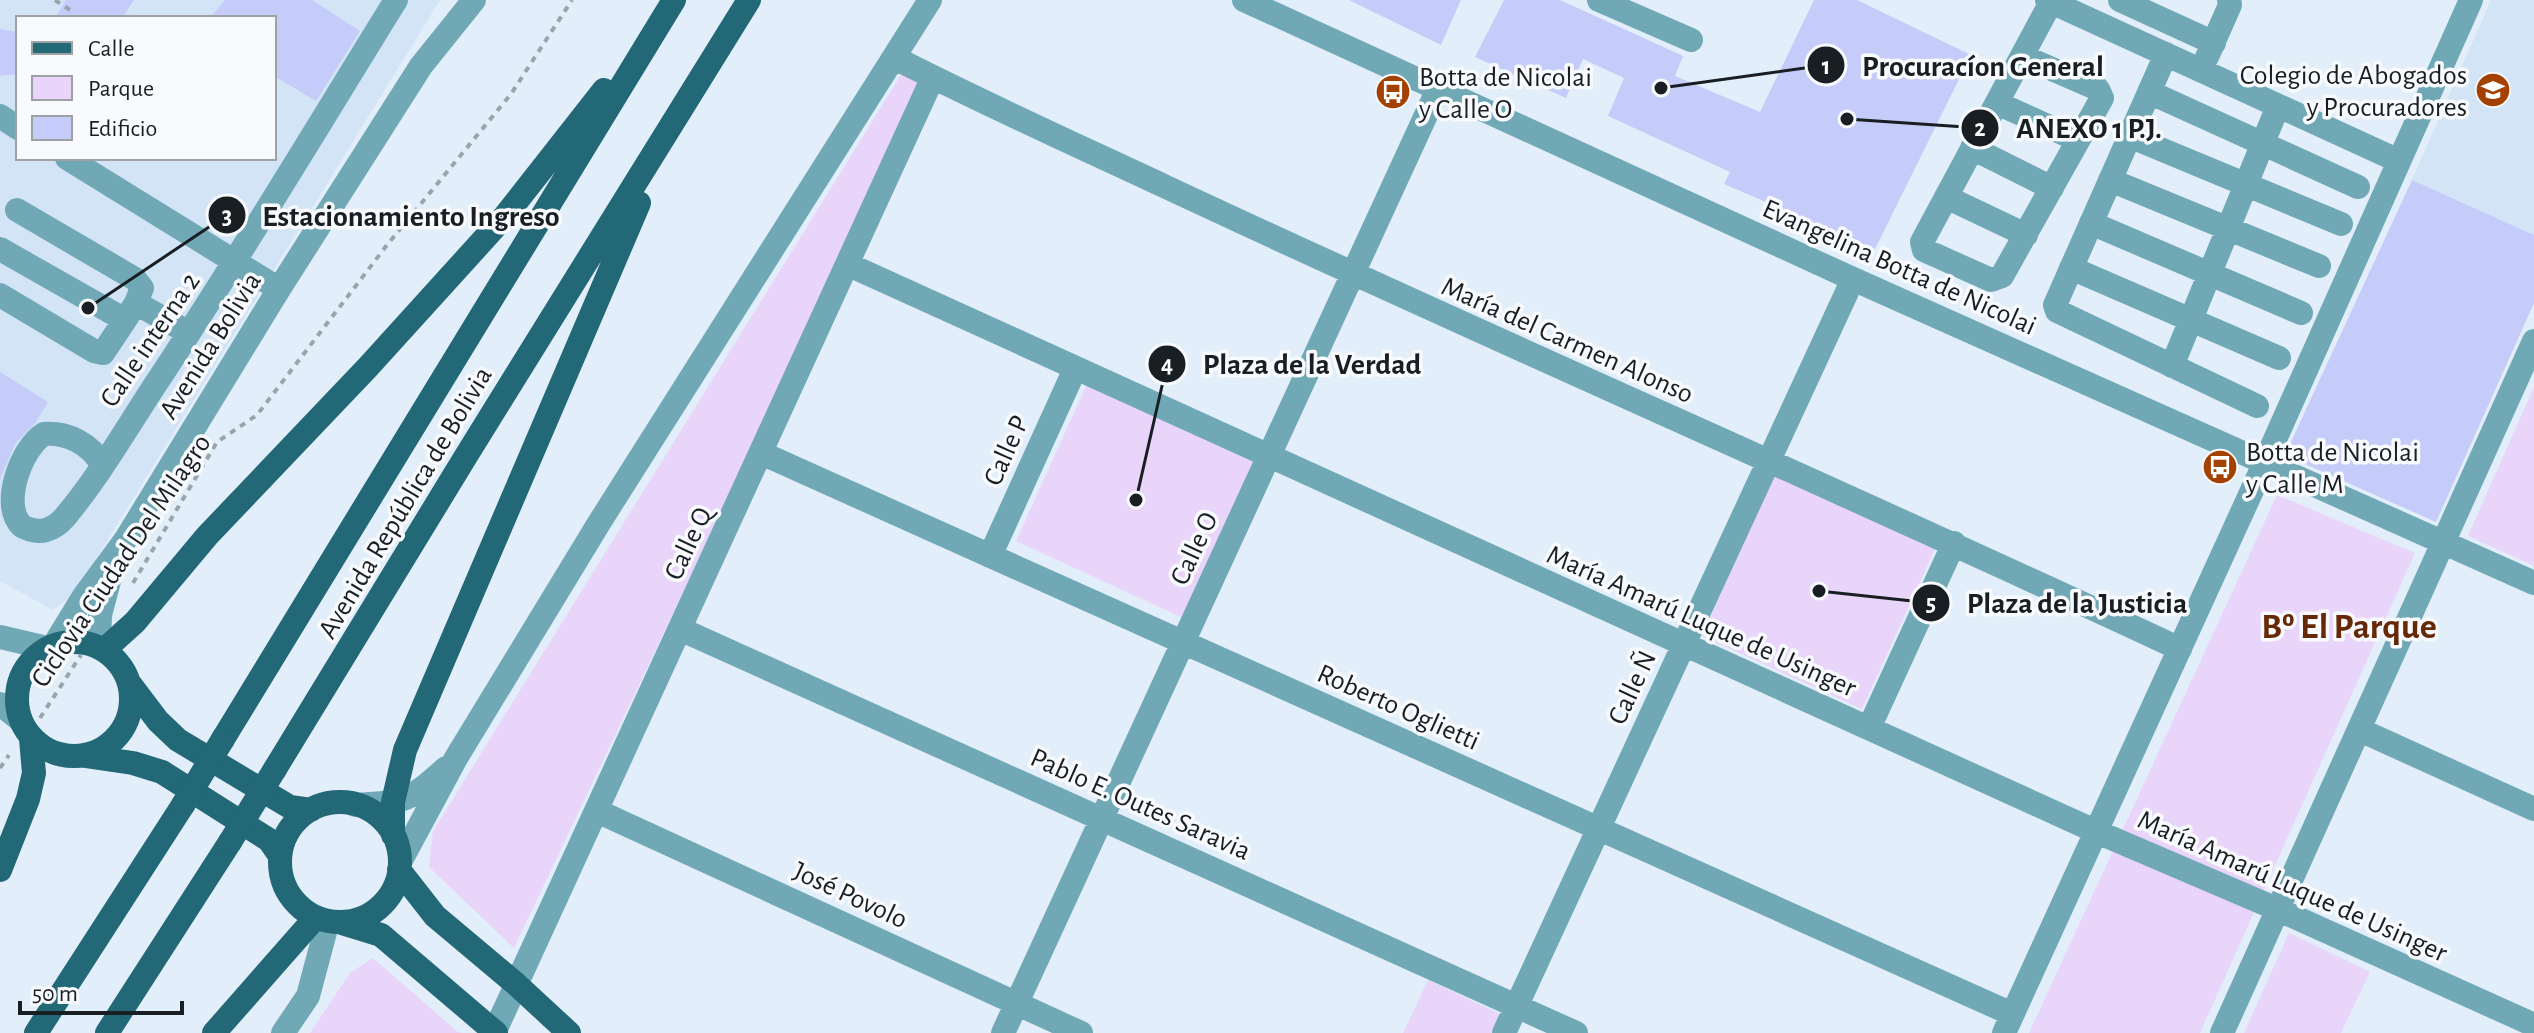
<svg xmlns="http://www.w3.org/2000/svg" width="2534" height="1033" font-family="'Alegreya Sans',sans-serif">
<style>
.built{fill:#d2e4f6;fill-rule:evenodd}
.green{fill:#e9d5f9}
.building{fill:#c5ccf9}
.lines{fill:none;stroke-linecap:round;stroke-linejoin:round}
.path{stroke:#9aa4ad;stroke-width:4;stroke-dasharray:6 6;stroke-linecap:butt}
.minor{stroke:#70a8b6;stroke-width:24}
.major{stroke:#236876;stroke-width:24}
.major-bridge{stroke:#236876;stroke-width:24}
.labels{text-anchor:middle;stroke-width:7;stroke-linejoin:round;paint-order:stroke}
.poi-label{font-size:28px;fill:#191e22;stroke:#f8fafd;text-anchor:start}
.street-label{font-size:28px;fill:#191e22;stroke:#f8fafd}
.district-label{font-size:36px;font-weight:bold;fill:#672905;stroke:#f8fafd}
.leader{fill:none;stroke:#191e22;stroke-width:3}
.callout-dot{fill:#191e22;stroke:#f8fafd;stroke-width:3}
.mark-label{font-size:24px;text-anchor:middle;font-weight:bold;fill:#fff}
.callout-label{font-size:30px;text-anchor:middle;font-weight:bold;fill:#191e22;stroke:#f8fafd;stroke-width:7;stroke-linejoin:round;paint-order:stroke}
</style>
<rect width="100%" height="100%" fill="#e2eefa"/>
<path class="built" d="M 0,0 L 440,0 L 75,593 L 53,610 L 0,581 ZM 18,18 L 274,18 L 274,158 L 18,158 Z
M 2491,0 L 2534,0 L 2534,235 L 2412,180 Z"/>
<path class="green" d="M 906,67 L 927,79 L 514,948 L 429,867 L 433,831 Z
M 1087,384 L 1256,460 L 1183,618 L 1016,541 Z
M 2534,387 L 2534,566 L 2468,536 Z
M 1774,473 L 1936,547 L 1862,709 L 1702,636 Z
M 2277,495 L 2415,553 L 2200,1033 L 2029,1033 Z
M 2289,933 L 2370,972 L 2341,1033 L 2244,1033 Z
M 373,958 L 458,1032 L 462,1033 L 310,1033 L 350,973 Z
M 1428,980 L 1500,1014 L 1491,1033 L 1403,1033 Z"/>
<path class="building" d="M 66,0 L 134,0 L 122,18 L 55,18 Z
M 225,0 L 312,0 L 360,31 L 316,101 L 274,76 L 274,18 L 210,18 Z
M 1349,0 L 1461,0 L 1441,45 Z
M 1504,0 L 1560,0 L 1683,56 L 1675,76 L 1760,112 L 1814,0 L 1857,0 L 1971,55 L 1875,249 L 1724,184 L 1730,172 L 1608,116 L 1624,78 L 1583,59 L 1566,98 L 1475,57 Z
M 0,29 L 18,32 L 18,74 L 0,76 Z
M 2412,180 L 2534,235 L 2534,303 L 2436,522 L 2285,455 Z
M 0,372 L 48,402 L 36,422 L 15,444 L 0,479 Z"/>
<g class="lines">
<path class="path" d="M 55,0 L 73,12
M 133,583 L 217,442 L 257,415 L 387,245 L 511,94 L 572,0
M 40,718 L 81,655
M 0,768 L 9,755"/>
<path class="minor" d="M 1244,0 L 1853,279 L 2534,583
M 1599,0 L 1691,40
M 2047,0 L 2399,161
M 2120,0 L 2214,43
M 2166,54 L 2055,305 L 2057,311 L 2257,406
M 2022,56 L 2098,89 L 2102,98 L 2002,276 L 1991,280 L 1924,250 L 1922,242 L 2051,2
M 2207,57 L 2230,5 L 2229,0
M 895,58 C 983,103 1074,144 1164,186 C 1501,344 1843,491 2180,649
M 2149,92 L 2358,187
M 1997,103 L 2078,140
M 0,116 L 18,128
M 2129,136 L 2341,224
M 1972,148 L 2052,188
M 67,158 L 279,289
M 2110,180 L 2319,266
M 1946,197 L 2026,235
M 17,210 L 135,279 L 142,288 L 136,303 L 189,333
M 2091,223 L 2301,313
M 0,249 L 125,320 L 136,303
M 847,264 L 2095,831 L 2277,909 L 2534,1025
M 2071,268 L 2279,358
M 0,295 L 94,351 L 103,353 L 125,320
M 2172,366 L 2278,106
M 761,453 L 2012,1014
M 102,465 C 91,444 67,432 44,434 C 21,448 0,506 22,526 C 29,530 38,532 46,530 C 53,528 60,523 65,517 C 101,474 130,422 161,376 C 242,253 318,126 396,0
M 990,556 L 1075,369
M 680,629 L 1576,1033
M 0,637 L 47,648
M 54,645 L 84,596 L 126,539 L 279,289 L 421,66 L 474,0
M 99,647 L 100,615 L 112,570
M 0,704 L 19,719
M 1869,728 L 1954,543
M 2360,730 L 2534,809
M 355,805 C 406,802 408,802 446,768
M 597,811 L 1081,1033
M 400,862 L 456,758 L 599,523 L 930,0
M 283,1033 L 308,996 L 328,921
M 494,1033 L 933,77
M 1003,1033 L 1438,89
M 1504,1033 L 1853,279
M 2004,1033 L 2265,462 L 2471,0
M 2222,1033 L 2534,341"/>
<path class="major" d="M17 699a57 57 0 1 1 114 0a57 57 0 1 1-114 0Z
M 104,650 L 135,622 L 207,536 L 368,367 L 505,216 L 604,90
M 130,684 L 158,721 L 178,740 L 290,807 L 311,810
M 223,739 L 674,0
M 85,756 L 133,763 L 162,772 L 269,840 L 280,856
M 275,769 L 466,456 L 749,0
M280 862a60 60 0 1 1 120 0a60 60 0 1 1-120 0Z
M 393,835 L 393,802 L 405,750 L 639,203
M 0,870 L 28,799 L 34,773 L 31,739
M 399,870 L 435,916 L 516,984 L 569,1033
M 342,923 L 381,935 L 496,1033
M 36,1033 L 183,805
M 107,1033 L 230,842
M 214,1033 L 316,917"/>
<path class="major-bridge" d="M 183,805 L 223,739
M 230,842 L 275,769"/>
</g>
<defs>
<symbol id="school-disc" viewBox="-11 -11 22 22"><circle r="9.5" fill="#a34101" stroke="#f8fafd"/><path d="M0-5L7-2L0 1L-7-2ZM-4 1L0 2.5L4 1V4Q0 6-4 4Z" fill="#fff"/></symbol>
<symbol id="bus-disc" viewBox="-11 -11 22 22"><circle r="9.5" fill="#a34101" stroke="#f8fafd"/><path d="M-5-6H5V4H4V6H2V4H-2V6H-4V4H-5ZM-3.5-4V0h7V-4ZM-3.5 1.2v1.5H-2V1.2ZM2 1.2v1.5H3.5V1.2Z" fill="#fff"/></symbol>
</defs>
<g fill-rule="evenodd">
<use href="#school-disc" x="2473" y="70" width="40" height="40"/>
<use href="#bus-disc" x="1373" y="72" width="40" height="40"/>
<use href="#bus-disc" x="2200" y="447" width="40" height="40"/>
</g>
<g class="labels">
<g class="poi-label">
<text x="2467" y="84" text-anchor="end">Colegio de Abogados<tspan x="2467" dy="32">y Procuradores</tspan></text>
<text x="1419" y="86">Botta de Nicolai<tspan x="1419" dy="32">y Calle O</tspan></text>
<text x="2246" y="461">Botta de Nicolai<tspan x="2246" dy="32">y Calle M</tspan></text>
</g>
<g class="street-label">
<text transform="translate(1900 266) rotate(24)" y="10">Evangelina Botta de Nicolai</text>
<text transform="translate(149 339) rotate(-56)" y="10">Calle interna 2</text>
<text transform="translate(1568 339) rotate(24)" y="10">María del Carmen Alonso</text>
<text transform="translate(209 345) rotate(-58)" y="10">Avenida Bolivia</text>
<text transform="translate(1005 450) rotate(-66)" y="10">Calle P</text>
<text transform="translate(404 502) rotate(-59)" y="10">Avenida República de Bolivia</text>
<text transform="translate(687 543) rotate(-65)" y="10">Calle Q</text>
<text transform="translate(1193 548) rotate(-65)" y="10">Calle O</text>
<text transform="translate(120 560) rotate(-56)" y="10">Ciclovia Ciudad Del Milagro</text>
<text transform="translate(1702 620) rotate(24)" y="10">María Amarú Luque de Usinger</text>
<text transform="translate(1631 687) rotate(-65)" y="10">Calle Ñ</text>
<text transform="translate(1399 706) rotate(24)" y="10">Roberto Oglietti</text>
<text transform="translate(1141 803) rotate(24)" y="10">Pablo E. Outes Saravia</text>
<text transform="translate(2293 885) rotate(24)" y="10">María Amarú Luque de Usinger</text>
<text transform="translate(851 894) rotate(25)" y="10">José Povolo</text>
</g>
<g class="district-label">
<text x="2349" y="638">Bº El Parque</text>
</g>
</g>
<path class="leader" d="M1661 88L1826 65M1847 119L1980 128M88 308L227 215M1136 500L1167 364M1819 591L1931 603"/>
<g class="callout-dot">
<circle cx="1661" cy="88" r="8"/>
<circle cx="1847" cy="119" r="8"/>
<circle cx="88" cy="308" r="8"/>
<circle cx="1136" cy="500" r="8"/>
<circle cx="1819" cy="591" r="8"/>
<circle cx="1826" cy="65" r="20"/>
<circle cx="1980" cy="128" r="20"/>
<circle cx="227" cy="215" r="20"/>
<circle cx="1167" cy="364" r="20"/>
<circle cx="1931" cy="603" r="20"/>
</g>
<g class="mark-label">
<text x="1826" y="74">1</text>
<text x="1980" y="136">2</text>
<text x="227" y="224">3</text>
<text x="1167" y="372">4</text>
<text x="1931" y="611">5</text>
</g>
<g class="callout-label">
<text x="1983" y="76">Procuracíon General</text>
<text x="2089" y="138">ANEXO 1 P.J.</text>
<text x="411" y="226">Estacionamiento Ingreso</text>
<text x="1312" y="374">Plaza de la Verdad</text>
<text x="2077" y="613">Plaza de la Justicia</text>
</g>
<rect x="16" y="16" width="260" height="144" fill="#f8fafd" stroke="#9fa2a5" stroke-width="2"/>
<rect x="32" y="42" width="40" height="12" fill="#236876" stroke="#9fa2a5" stroke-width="2"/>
<text x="88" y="56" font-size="24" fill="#191e22">Calle</text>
<rect x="32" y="76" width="40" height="24" fill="#e9d5f9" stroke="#9fa2a5" stroke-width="2"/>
<text x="88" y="96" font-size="24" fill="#191e22">Parque</text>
<rect x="32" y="116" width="40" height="24" fill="#c5ccf9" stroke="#9fa2a5" stroke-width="2"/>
<text x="88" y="136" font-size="24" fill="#191e22">Edificio</text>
<path d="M20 1001v12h162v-12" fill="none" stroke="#191e22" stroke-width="4"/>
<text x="32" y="1001" font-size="24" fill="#191e22" stroke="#f8fafd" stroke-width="6" paint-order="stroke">50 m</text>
</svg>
